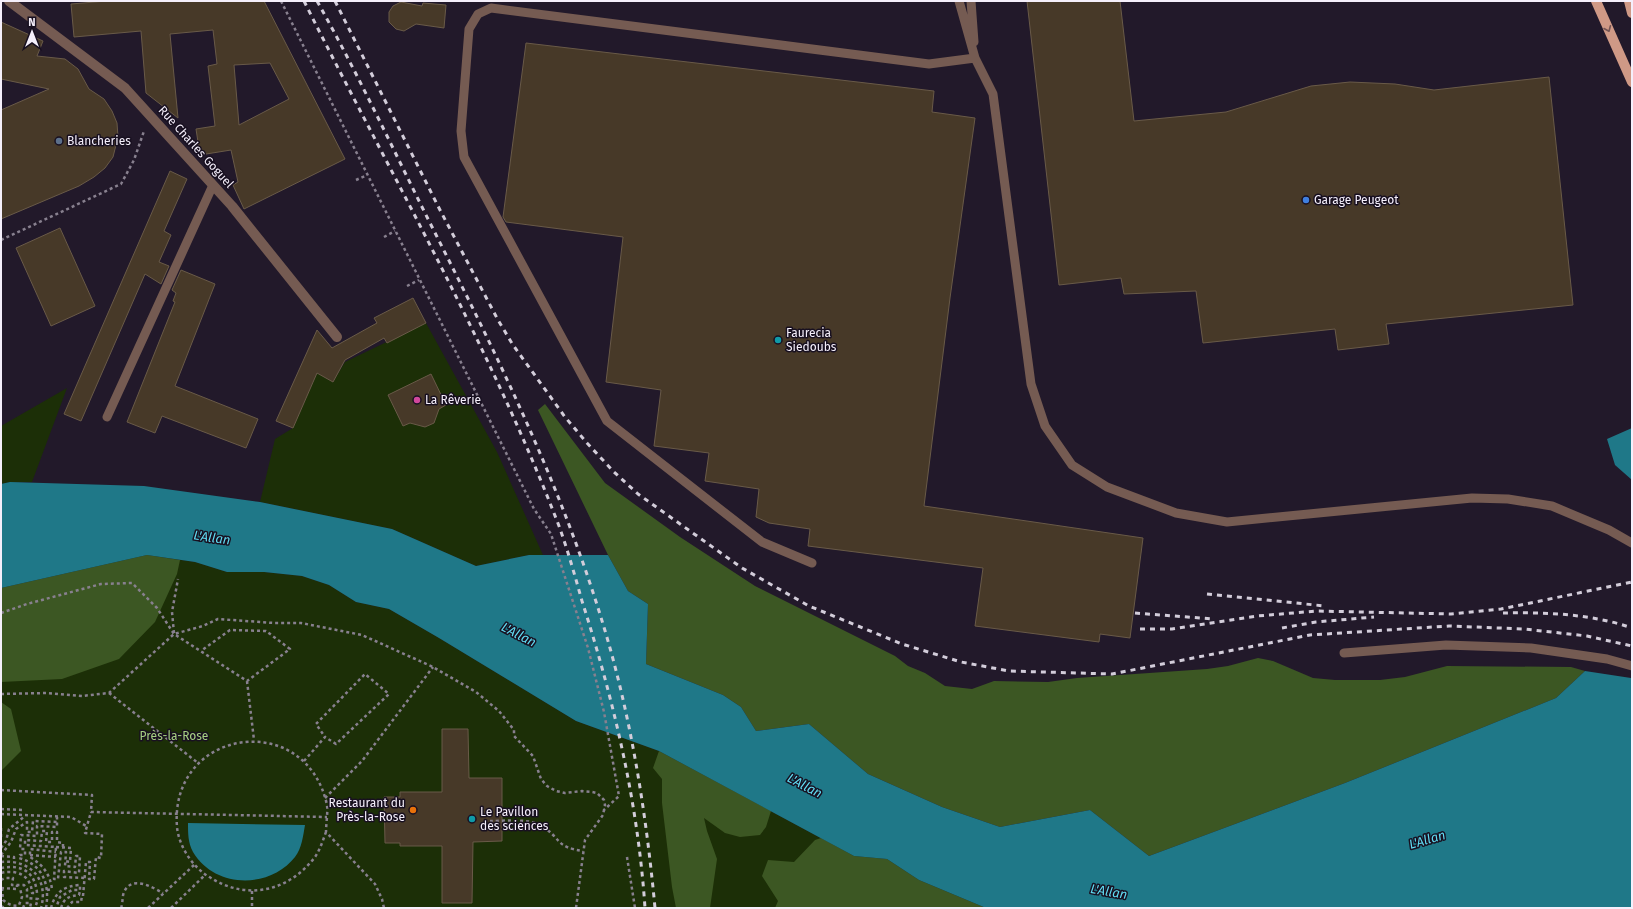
<svg xmlns="http://www.w3.org/2000/svg" width="1633" height="909" font-family="'Fira Sans',sans-serif">
<style>
.green{fill:#1c2f07}
.forest{fill:#3c5723}
.water{fill:#1f7888}
.building{fill:#473928;stroke:#695a48;fill-rule:evenodd}
.lines{fill:none;stroke-linecap:round;stroke-linejoin:round}
.path{stroke:#88808f;stroke-width:2.5;stroke-dasharray:3 3;stroke-linecap:butt}
.service{stroke:#755b52;stroke-width:9}
.minor{stroke:#755b52;stroke-width:10}
.primary{stroke:#cf9986;stroke-width:10}
.rail{stroke:#d3cdda;stroke-width:3;stroke-dasharray:5 5;stroke-linecap:butt}
.oneway{stroke:#745453}
.service-dot{fill:#5c6f8a;stroke:#181020;stroke-width:1.5}
.shop-dot{fill:#3f7fe0;stroke:#181020;stroke-width:1.5}
.culture-dot{fill:#0f9aa8;stroke:#181020;stroke-width:1.5}
.hotel-dot{fill:#d1479c;stroke:#181020;stroke-width:1.5}
.food-dot{fill:#e8710a;stroke:#181020;stroke-width:1.5}
.labels{text-anchor:middle;stroke-width:3;stroke-linejoin:round;paint-order:stroke}
.poi-label{font-size:12px;fill:#f5effb;stroke:#181020;text-anchor:start}
.street-label{font-size:12px;fill:#f5effb;stroke:#181020}
.park-label{font-size:12px;fill:#a6d082;stroke:#181020}
.water-label{font-size:13px;font-style:italic;fill:#60dbf2;stroke:#181020}
</style>
<rect width="100%" height="100%" fill="#22192a"/>
<path class="green" d="M 426,323 L 497,452 L 543,555 L 529,555 L 476,566 L 392,529 L 260,502 L 275,439 L 293,428 L 317,373 L 333,382 L 345,362 Z
M 67,388 L 32,482 L 10,482 L 1,484 L 1,426 Z
M 147,555 L 195,562 L 227,572 L 264,572 L 302,576 L 329,585 L 356,602 L 389,609 L 439,638 L 576,721 L 659,751 L 854,856 L 887,859 L 919,880 L 986,908 L 1,908 L 1,588 Z"/>
<path class="forest" d="M 545,404 L 605,483 L 680,537 L 755,586 L 895,656 L 908,666 L 925,673 L 945,686 L 972,689 L 994,681 L 1048,682 L 1077,678 L 1207,669 L 1228,666 L 1258,658 L 1273,661 L 1313,678 L 1335,680 L 1380,680 L 1405,677 L 1447,666 L 1571,667 L 1585,671 L 1556,698 L 1345,783 L 1149,856 L 1090,810 L 1000,827 L 942,807 L 868,774 L 809,724 L 756,731 L 741,707 L 723,695 L 646,664 L 648,604 L 628,591 L 608,555 L 538,410 Z
M 147,555 L 180,560 L 177,574 L 155,622 L 119,659 L 62,679 L 1,682 L 1,588 Z
M 1,702 L 11,709 L 21,751 L 1,771 Z
M 659,751 L 771,811 L 766,827 L 760,835 L 740,837 L 725,833 L 704,818 L 707,831 L 717,859 L 710,908 L 676,908 L 672,887 L 662,803 L 662,779 L 653,768 Z
M 821,838 L 854,856 L 887,859 L 919,880 L 986,908 L 775,908 L 778,901 L 762,876 L 768,860 L 794,862 L 815,840 Z"/>
<path class="water" d="M 1632,428 L 1632,480 L 1615,465 L 1607,439 Z
M 10,482 L 144,486 L 260,502 L 392,529 L 476,566 L 529,555 L 608,555 L 628,591 L 648,604 L 646,664 L 723,695 L 741,707 L 756,731 L 809,724 L 868,774 L 942,807 L 1000,827 L 1090,810 L 1149,856 L 1345,783 L 1556,698 L 1585,671 L 1631,678 L 1632,908 L 986,908 L 919,880 L 887,859 L 854,856 L 659,751 L 576,721 L 439,638 L 389,609 L 356,602 L 329,585 L 302,576 L 264,572 L 227,572 L 195,562 L 147,555 L 1,588 L 1,484 Z
M 188,823 L 305,825 C 303,836 302,848 295,857 C 270,889 215,889 193,852 C 188,843 188,833 188,823 Z"/>
<path class="building" d="M 107,1 L 264,1 L 345,159 L 244,209 L 233,185 L 238,182 L 231,150 L 200,155 L 196,129 L 215,126 L 208,66 L 217,64 L 213,30 L 170,34 L 178,118 L 146,93 L 141,31 L 74,37 L 71,4 ZM 270,63 L 289,99 L 239,125 L 234,65 Z
M 1027,1 L 1120,1 L 1134,121 L 1226,112 L 1311,86 L 1350,82 L 1395,84 L 1434,90 L 1549,77 L 1573,305 L 1386,324 L 1389,344 L 1338,350 L 1335,329 L 1203,343 L 1196,291 L 1124,294 L 1121,278 L 1059,285 Z
M 401,2 L 422,6 L 423,3 L 446,5 L 444,28 L 416,24 L 404,31 L 396,29 L 389,22 L 389,12 L 393,6 Z
M 1,22 L 43,41 L 37,56 L 65,59 L 78,69 L 89,89 L 104,99 L 112,111 L 117,123 L 118,137 L 113,157 L 105,168 L 94,177 L 79,186 L 1,219 L 1,110 L 49,89 L 1,79 Z
M 526,43 L 934,91 L 932,112 L 975,118 L 950,298 L 924,506 L 1143,538 L 1130,638 L 1100,634 L 1099,642 L 975,626 L 983,568 L 808,546 L 810,529 L 769,523 L 756,517 L 759,489 L 705,481 L 709,453 L 654,446 L 661,390 L 606,382 L 623,237 L 506,222 L 503,217 Z
M 170,171 L 187,179 L 164,231 L 171,235 L 159,262 L 169,266 L 161,284 L 145,274 L 81,421 L 64,414 Z
M 60,228 L 95,306 L 51,326 L 16,248 Z
M 181,270 L 215,284 L 175,386 L 258,419 L 246,448 L 162,416 L 155,433 L 127,422 L 175,302 L 173,301 L 176,293 L 172,290 Z
M 413,298 L 426,323 L 387,343 L 384,338 L 345,360 L 333,382 L 317,373 L 293,428 L 276,421 L 317,330 L 332,348 L 377,323 L 374,318 Z
M 431,374 L 446,405 L 439,409 L 434,423 L 425,427 L 410,423 L 403,426 L 388,395 Z
M 442,729 L 468,729 L 469,778 L 502,778 L 502,841 L 473,842 L 472,903 L 442,903 L 442,846 L 400,846 L 400,843 L 385,843 L 384,797 L 400,797 L 400,792 L 442,792 Z"/>
<g class="lines">
<path class="path" d="M 281,1 L 534,509 L 551,534 L 588,648 L 604,712 L 619,796 L 604,810
M 356,180 L 367,175
M 384,237 L 395,231
M 1,240 L 121,184 L 134,160 L 144,131
M 407,286 L 419,280
M 1,613 L 27,604 L 101,584 L 132,583 L 157,608 L 174,634 L 247,681 L 290,649 L 266,631 L 230,630 L 201,651
M 174,633 L 172,612 L 178,579
M 247,681 L 254,740
M 109,693 L 198,763
M 1,694 L 47,693 L 82,696 L 109,693 L 174,634 L 203,626 L 218,619 L 274,623 L 301,623 L 362,635 L 433,667 L 476,692 L 499,711 L 514,730 L 514,736 L 533,756 L 541,779 L 547,786 L 556,791 L 565,793 L 582,791 L 592,792 L 597,793 L 604,800 L 605,805 L 603,815 L 585,840 L 576,908
M 304,761 L 325,737 L 336,744 L 389,694 L 365,674 L 316,724 L 325,737
M 1,790 L 92,795 L 91,812 L 327,817
M 325,798 L 362,761 L 433,667
M 1,809 L 23,810
M 1,814 L 71,817 L 88,827
M 490,821 C 505,821 529,818 542,826 C 562,839 555,847 583,851
M 1,828 L 1,840
M 326,832 C 323,840 320,850 315,857 C 289,891 248,901 211,878 C 193,868 179,847 177,827 C 169,728 306,708 327,805 C 328,813 326,824 326,832 L 375,884 L 382,899 L 384,908
M 56,847 L 71,848 L 70,862 L 65,861
M 63,847 L 63,843 L 57,842 L 57,832 L 52,832 L 52,842 L 46,842 L 47,831 L 42,831 L 41,841 L 25,840 L 25,845 L 56,847 L 54,879 L 58,879 L 61,852 L 66,852 L 65,866 L 75,867 L 76,856 L 80,856 L 79,873 L 64,871 L 64,877 L 84,878
M 1,848 L 6,841 L 9,829 L 25,816
M 1,855 L 11,842 L 16,829 L 27,822 L 27,832 L 32,832 L 33,821 L 57,822
M 30,855 L 56,857
M 1,856 L 14,857 L 14,862
M 627,857 L 635,908
M 1,862 C 30,859 49,879 41,908
M 1,868 C 22,864 35,872 37,893 L 32,893 C 31,876 18,869 1,873
M 1,880 L 5,878 L 13,878 L 12,885 L 24,885 L 27,889 L 27,898 L 38,899 L 35,908
M 1,888 L 17,889 L 17,885
M 2,888 L 3,900 C 8,904 13,907 19,905 L 22,897 L 20,888
M 47,890 L 52,889 C 50,874 43,865 30,857 L 30,849 L 56,852
M 252,891 L 252,908
M 83,896 L 86,862 L 90,862 L 89,879 L 94,879 L 96,857 L 101,858 L 102,834 L 85,833 L 91,812
M 1,906 L 5,908
M 23,908 L 25,903 L 31,903 L 30,908
M 46,908 C 50,884 43,865 19,858 L 20,855 L 25,855 L 25,849 L 20,849 L 21,835 L 37,836 L 37,826 L 57,827 L 57,817
M 51,908 C 55,892 64,886 80,885 L 80,890 L 72,890 L 60,897 L 56,908
M 61,908 C 64,898 69,896 79,895 L 80,891
M 67,908 L 72,902 L 81,902 L 82,896
M 121,908 C 123,903 122,897 124,892 C 132,875 152,887 163,893
M 148,908 L 194,865
M 171,908 L 205,875"/>
<path class="service" d="M 959,1 L 975,58 L 993,94 L 1031,384 L 1045,426 L 1072,465 L 1107,487 L 1176,513 L 1227,522 L 1472,498 L 1508,499 L 1552,506 L 1609,530 L 1632,543
M 971,1 L 974,42
M 107,417 L 213,185
M 812,563 L 762,542 L 607,421 L 464,157 L 461,131 L 469,29 L 478,14 L 491,8 L 929,64 L 975,58
M 1344,653 L 1446,645 L 1531,648 L 1607,659 L 1632,666"/>
<path class="minor" d="M 9,1 L 125,88 L 232,206 L 337,337"/>
<path class="primary" d="M 1596,1 L 1632,82
M 1629,1 L 1632,13"/>
<path class="rail" d="M 304,1 C 391,175 489,344 559,526 C 568,551 575,576 582,601 C 614,701 638,803 645,908
M 317,1 C 357,72 392,147 428,219 C 495,351 560,482 603,624 C 631,716 646,812 655,908
M 335,1 L 440,210 L 498,320 L 513,345 L 565,417 L 587,443 L 614,472 L 638,494 L 742,568 L 809,606 L 902,644 L 961,662 L 1009,671 L 1112,674 L 1310,635 L 1449,626 L 1524,629 L 1587,636 L 1632,646
M 1207,594 L 1325,606
M 1135,613 L 1213,619
M 1503,613 C 1546,612 1592,614 1632,628
M 1282,628 L 1316,622 L 1374,617
M 1140,629 L 1172,629 L 1257,616 L 1317,611 L 1451,614 L 1501,609 L 1632,582"/>
</g>
<defs><path id="oneway-chevron" d="M-2-3.5L2.5 0L-2 3.5" fill="none" stroke-width="1.6" stroke-linecap="round" stroke-linejoin="round"/></defs>
<use class="oneway" href="#oneway-chevron" transform="translate(1608 29) rotate(67)"/>
<circle class="service-dot" cx="59" cy="141" r="4"/>
<circle class="shop-dot" cx="1306" cy="200" r="4"/>
<g class="culture-dot">
<circle cx="778" cy="340" r="4"/>
<circle cx="472" cy="819" r="4"/>
</g>
<circle class="hotel-dot" cx="417" cy="400" r="4"/>
<circle class="food-dot" cx="413" cy="810" r="4"/>
<g class="labels">
<g class="poi-label">
<text x="67" y="145">Blancheries</text>
<text x="1314" y="204">Garage Peugeot</text>
<text x="786" y="337">Faurecia<tspan x="786" dy="14">Siedoubs</tspan></text>
<text x="425" y="404">La Rêverie</text>
<text x="405" y="807" text-anchor="end">Restaurant du<tspan x="405" dy="14">Près-la-Rose</tspan></text>
<text x="480" y="816">Le Pavillon<tspan x="480" dy="14">des sciences</tspan></text>
</g>
<g class="street-label">
<text transform="translate(196 147) rotate(48)" y="4">Rue Charles Goguel</text>
</g>
<g class="park-label">
<text x="174" y="740">Près-la-Rose</text>
</g>
<g class="water-label">
<text transform="translate(212 537) rotate(8)" y="5">L'Allan</text>
<text transform="translate(519 634) rotate(28)" y="5">L'Allan</text>
<text transform="translate(805 785) rotate(28)" y="5">L'Allan</text>
<text transform="translate(1427 839) rotate(-16)" y="5">L'Allan</text>
<text transform="translate(1109 891) rotate(10)" y="5">L'Allan</text>
</g>
</g>
<rect width="1633" height="909" fill="none" stroke="#f5effb" stroke-width="4"/>
<g transform="translate(32 32)" stroke="#181020" stroke-width="3" paint-order="stroke">
<path d="M0-3L7 15L0 10L-7 15Z" fill="#f5effb"/>
<text y="-6" font-size="11" font-weight="bold" text-anchor="middle" fill="#f5effb">N</text>
</g>
</svg>
